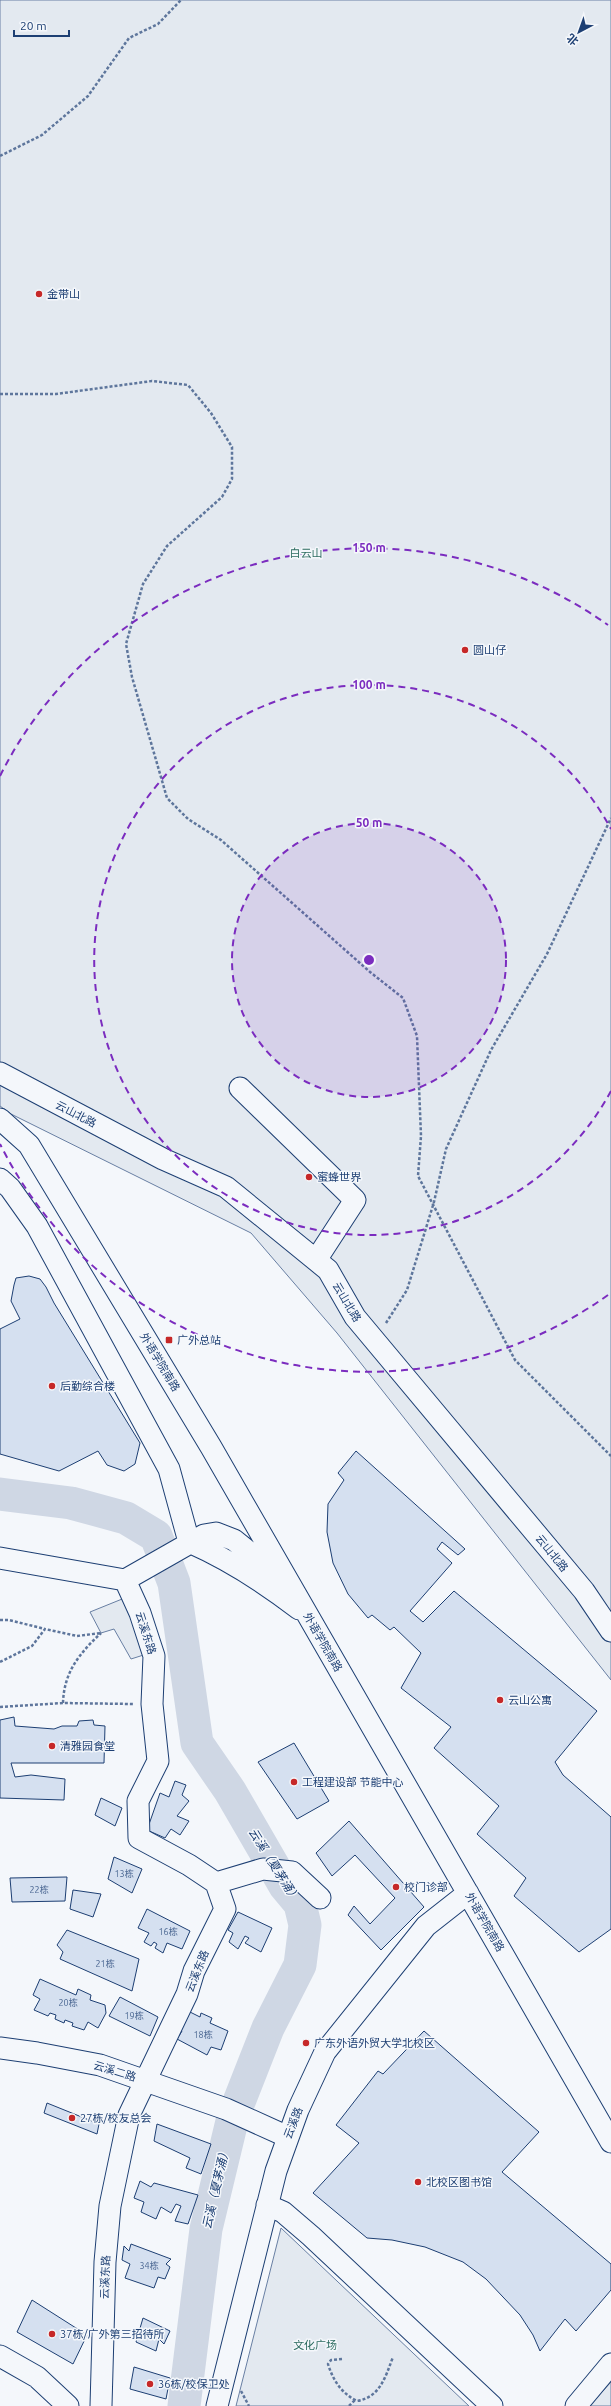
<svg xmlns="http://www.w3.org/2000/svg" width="611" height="2406" font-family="Ubuntu,'Noto Sans SC',sans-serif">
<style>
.green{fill:#e3e9f0;stroke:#687fa3}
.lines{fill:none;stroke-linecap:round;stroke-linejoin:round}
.river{stroke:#cfd7e4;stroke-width:33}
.building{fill:#d5e0f0;stroke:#1d3f73}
.minor-casing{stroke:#1d3f73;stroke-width:23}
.path{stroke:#5e769c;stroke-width:2.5;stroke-dasharray:3 2;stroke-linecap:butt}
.minor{stroke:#f4f7fb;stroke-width:21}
.ring{fill:none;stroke:#7b2cbf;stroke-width:2;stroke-dasharray:7 5}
.poi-dot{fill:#c62828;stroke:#f4f7fb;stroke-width:1.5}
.labels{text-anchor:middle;stroke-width:3;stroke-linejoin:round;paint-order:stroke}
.number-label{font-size:9px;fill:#4b6792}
.poi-label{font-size:11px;fill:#1d3f73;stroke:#f4f7fb;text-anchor:start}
.park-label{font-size:11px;fill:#2c6c60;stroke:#f4f7fb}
.street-label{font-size:11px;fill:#1d3f73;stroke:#f4f7fb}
.water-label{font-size:12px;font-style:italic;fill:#1d3f73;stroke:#f4f7fb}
.centre{fill:#7b2cbf;stroke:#f4f7fb;stroke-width:2}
.ring-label{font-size:12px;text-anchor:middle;font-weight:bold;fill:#7b2cbf;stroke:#f4f7fb;stroke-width:3;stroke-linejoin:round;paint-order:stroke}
</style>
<rect width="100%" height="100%" fill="#f4f7fb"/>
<path class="green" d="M 0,0 L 611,0 L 611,1680 L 337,1333 L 251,1233 L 11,1114 L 0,1106 Z
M 132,1595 L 153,1652 L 131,1659 L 114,1629 L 101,1633 L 90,1612 Z
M 281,2228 L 469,2406 L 236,2406 Z
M 611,2382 L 611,2406 L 589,2406 Z"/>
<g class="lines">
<path class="river" d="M 0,1494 L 71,1503 L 126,1518 L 156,1536 L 174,1583 L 197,1743 L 230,1791 L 285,1886 L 300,1904 L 305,1925 L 300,1965 L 268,2028 L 233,2117 L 206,2229 L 184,2406"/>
</g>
<path class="building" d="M 29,1276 L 40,1279 L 46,1287 L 54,1303 L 140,1443 L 135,1464 L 124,1471 L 107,1465 L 98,1451 L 59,1471 L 0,1454 L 0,1329 L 20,1319 L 11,1301 L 14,1285 L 16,1278 Z
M 356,1451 L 465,1549 L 458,1555 L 442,1542 L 437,1549 L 452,1563 L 410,1611 L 423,1622 L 454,1591 L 597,1711 L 555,1762 L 563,1775 L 611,1817 L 611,1929 L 579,1952 L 514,1896 L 526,1878 L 477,1834 L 499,1806 L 434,1748 L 451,1727 L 401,1688 L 421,1653 L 394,1627 L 390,1630 L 372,1615 L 368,1618 L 348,1594 L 333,1563 L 327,1532 L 328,1504 L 344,1480 L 338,1473 Z
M 14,1717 L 15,1726 L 54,1729 L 62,1726 L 77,1726 L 79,1721 L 93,1720 L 94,1725 L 105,1726 L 104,1763 L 11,1763 L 15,1777 L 31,1775 L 65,1779 L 64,1800 L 0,1798 L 0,1720 Z
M 294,1743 L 329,1801 L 297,1819 L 258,1762 Z
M 175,1781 L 186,1785 L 182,1795 L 189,1801 L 177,1816 L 189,1821 L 180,1835 L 171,1829 L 165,1838 L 147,1830 L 160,1793 L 169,1797 Z
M 101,1798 L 122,1808 L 115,1826 L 95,1815 Z
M 349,1821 L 424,1907 L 381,1950 L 348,1915 L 354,1906 L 370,1924 L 395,1898 L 355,1855 L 332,1876 L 316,1853 Z
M 114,1857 L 142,1869 L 132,1893 L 108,1879 Z
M 67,1877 L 65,1901 L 12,1902 L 10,1878 Z
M 73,1890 L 101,1894 L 93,1917 L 70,1909 Z
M 147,1909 L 190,1931 L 182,1949 L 167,1943 L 163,1953 L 155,1948 L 157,1944 L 154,1942 L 151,1946 L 144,1942 L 149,1933 L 138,1928 Z
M 238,1912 L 272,1928 L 261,1952 L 245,1943 L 249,1938 L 245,1936 L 238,1949 L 229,1942 L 233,1933 L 228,1930 Z
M 67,1930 L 139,1959 L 132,1991 L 60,1959 L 63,1952 L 57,1945 Z
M 40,1979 L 76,1995 L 78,1989 L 91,1995 L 90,2000 L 105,2005 L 106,2013 L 98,2028 L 88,2022 L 84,2030 L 72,2026 L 73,2023 L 65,2020 L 64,2023 L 55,2019 L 56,2015 L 50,2013 L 48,2016 L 34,2010 L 40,1999 L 33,1995 Z
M 120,1997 L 158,2017 L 150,2036 L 109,2016 Z
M 188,2011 L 200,2017 L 201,2013 L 212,2018 L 210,2023 L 228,2031 L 221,2050 L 211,2047 L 207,2055 L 177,2039 L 182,2031 L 178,2028 Z
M 424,2031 L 539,2132 L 502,2172 L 611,2264 L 611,2290 L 576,2331 L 565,2319 L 540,2351 L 533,2335 L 520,2315 L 486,2279 L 463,2262 L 425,2247 L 392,2240 L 367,2238 L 313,2193 L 359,2143 L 336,2125 L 378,2071 L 383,2074 Z
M 47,2103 L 99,2124 L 97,2134 L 44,2113 Z
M 157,2124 L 211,2144 L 201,2174 L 186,2168 L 190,2158 L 154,2141 Z
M 140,2181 L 151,2187 L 154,2183 L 198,2195 L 188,2224 L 175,2221 L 181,2206 L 176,2204 L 171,2213 L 161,2207 L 156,2219 L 141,2212 L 144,2202 L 134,2198 Z
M 131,2244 L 171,2259 L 166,2264 L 170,2267 L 165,2279 L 158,2277 L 154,2288 L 125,2278 L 130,2264 L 122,2260 L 124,2246 L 129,2251 Z
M 32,2300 L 87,2335 L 73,2364 L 17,2332 Z
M 143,2318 L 170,2331 L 164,2344 L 159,2339 L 156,2351 L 136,2342 Z
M 134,2367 L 170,2378 L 166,2399 L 130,2389 Z"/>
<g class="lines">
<defs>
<path id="minor" d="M 0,1073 L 163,1159 L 226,1187 L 328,1270 L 355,1317 L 584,1591 L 611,1631
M 240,1088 L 355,1200 L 316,1260
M 0,1119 L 29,1145 L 211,1447 L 611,2142
M 0,1179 L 10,1188 L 37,1226 L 169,1469 L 189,1542
M 189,1542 C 230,1560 264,1582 299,1609
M 0,1558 L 125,1580 L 204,1535 L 216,1533 L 234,1540 L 279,1576
M 216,1883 L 263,1869 L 292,1872 L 320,1898
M 0,2048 L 37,2053 L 100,2065 L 226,2109 L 288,2137
M 267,2205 L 283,2212 L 311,2236 L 492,2406
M 0,2356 L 37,2377 L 68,2406
M 101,2406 L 105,2262 L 110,2206 L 129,2115 L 187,1994 L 194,1971 L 225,1909 L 216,1883 L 189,1865 L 139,1838 L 138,1801 L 158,1761 L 152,1704 L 154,1656 L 140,1613 L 125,1580
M 217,2406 L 276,2171 L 298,2110 L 325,2052 L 426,1926 L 468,1893
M 576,2406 L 611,2364"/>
</defs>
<use href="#minor" class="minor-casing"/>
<path class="path" d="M 0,156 L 42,135 L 88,96 L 129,38 L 158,24 L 181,0
M 0,394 L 56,394 L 152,381 L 188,385 L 211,413 L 232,447 L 232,479 L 222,497 L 167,546 L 143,584 L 126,644 L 132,677 L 167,798 L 188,819 L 221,840 L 370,972 L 403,998 L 417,1036 L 421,1136 L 418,1176 L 515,1360 L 611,1456
M 386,1323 L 407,1290 L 434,1202 L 446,1149 L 491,1050 L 547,954 L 611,818
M 0,1620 L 9,1620 L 45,1629
M 0,1662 L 32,1646 L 45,1629 L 77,1636 L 101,1633
M 63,1703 C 64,1672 79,1654 101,1633
M 0,1707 L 63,1703 L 133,1704
M 342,2359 L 331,2360 L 328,2364 C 333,2380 341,2393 357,2401 C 380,2397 385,2378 393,2357
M 241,2391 L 249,2406
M 349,2406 L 355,2400"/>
<use href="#minor" class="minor"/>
</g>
<circle cx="369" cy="960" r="137" fill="#7b2cbf" fill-opacity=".12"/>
<g class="ring">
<circle cx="369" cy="960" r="137"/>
<path d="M611 1091A275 275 0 1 1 611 829"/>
<path d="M608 1295A412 412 0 0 1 0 1144M0 776A412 412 0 0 1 608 625"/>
</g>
<g class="poi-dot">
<circle cx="39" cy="294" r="4"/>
<circle cx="465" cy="650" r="4"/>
<circle cx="309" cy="1177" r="4"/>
<rect x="165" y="1336" width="8" height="8" rx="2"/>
<circle cx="52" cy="1386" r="4"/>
<circle cx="500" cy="1700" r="4"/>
<circle cx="52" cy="1746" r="4"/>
<circle cx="294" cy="1782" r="4"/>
<circle cx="396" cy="1887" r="4"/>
<circle cx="306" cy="2043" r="4"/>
<circle cx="72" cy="2118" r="4"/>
<circle cx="418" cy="2182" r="4"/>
<circle cx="52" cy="2334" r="4"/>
<circle cx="150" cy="2384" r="4"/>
</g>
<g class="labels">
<g class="number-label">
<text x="124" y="1877">13栋</text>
<text x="39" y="1893">22栋</text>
<text x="168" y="1935">16栋</text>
<text x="105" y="1967">21栋</text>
<text x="68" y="2006">20栋</text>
<text x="134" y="2019">19栋</text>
<text x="203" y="2038">18栋</text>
<text x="149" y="2269">34栋</text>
</g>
<g class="poi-label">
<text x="47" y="298">金带山</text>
<text x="473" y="654">圆山仔</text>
<text x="317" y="1181">蜜蜂世界</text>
<text x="177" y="1344">广外总站</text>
<text x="60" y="1390">后勤综合楼</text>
<text x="508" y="1704">云山公寓</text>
<text x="60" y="1750">清雅园食堂</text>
<text x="302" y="1786">工程建设部 节能中心</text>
<text x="404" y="1891">校门诊部</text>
<text x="314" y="2047">广东外语外贸大学北校区</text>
<text x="80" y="2122">27栋/校友总会</text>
<text x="426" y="2186">北校区图书馆</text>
<text x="60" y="2338">37栋/广外第三招待所</text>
<text x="158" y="2388">36栋/校保卫处</text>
</g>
<g class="park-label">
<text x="306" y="557">白云山</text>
<text x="315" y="2349">文化广场</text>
</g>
<g class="street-label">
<text transform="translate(76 1114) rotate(27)" y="4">云山北路</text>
<text transform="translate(347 1302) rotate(59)" y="4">云山北路</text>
<text transform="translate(160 1362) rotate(59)" y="4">外语学院南路</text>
<text transform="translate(552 1553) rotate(51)" y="4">云山北路</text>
<text transform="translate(146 1633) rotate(72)" y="4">云溪东路</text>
<text transform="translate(323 1642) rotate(60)" y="4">外语学院南路</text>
<text transform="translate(485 1922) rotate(60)" y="4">外语学院南路</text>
<text transform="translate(197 1971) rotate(-68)" y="4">云溪东路</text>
<text transform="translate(115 2071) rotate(17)" y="4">云溪二路</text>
<text transform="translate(293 2123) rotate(-69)" y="4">云溪路</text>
<text transform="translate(105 2277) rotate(-88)" y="4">云溪东路</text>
</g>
<g class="water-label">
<text transform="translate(274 1865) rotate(58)" y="4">云溪（夏茅涌）</text>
<text transform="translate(216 2188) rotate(-77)" y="4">云溪（夏茅涌）</text>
</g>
</g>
<circle cx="369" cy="960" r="6" class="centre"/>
<g class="ring-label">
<text x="369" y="552">150 m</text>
<text x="369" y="689">100 m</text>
<text x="369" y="827">50 m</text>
</g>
<g transform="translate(579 32) rotate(221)" stroke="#f4f7fb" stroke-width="3" paint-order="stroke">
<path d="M0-3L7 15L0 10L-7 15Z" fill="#1d3f73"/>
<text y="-6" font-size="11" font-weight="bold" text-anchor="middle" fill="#1d3f73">北</text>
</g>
<path d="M14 30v6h55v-6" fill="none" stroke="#1d3f73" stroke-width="2"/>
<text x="20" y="30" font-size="12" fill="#1d3f73" stroke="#f4f7fb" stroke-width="3" paint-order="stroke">20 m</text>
</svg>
